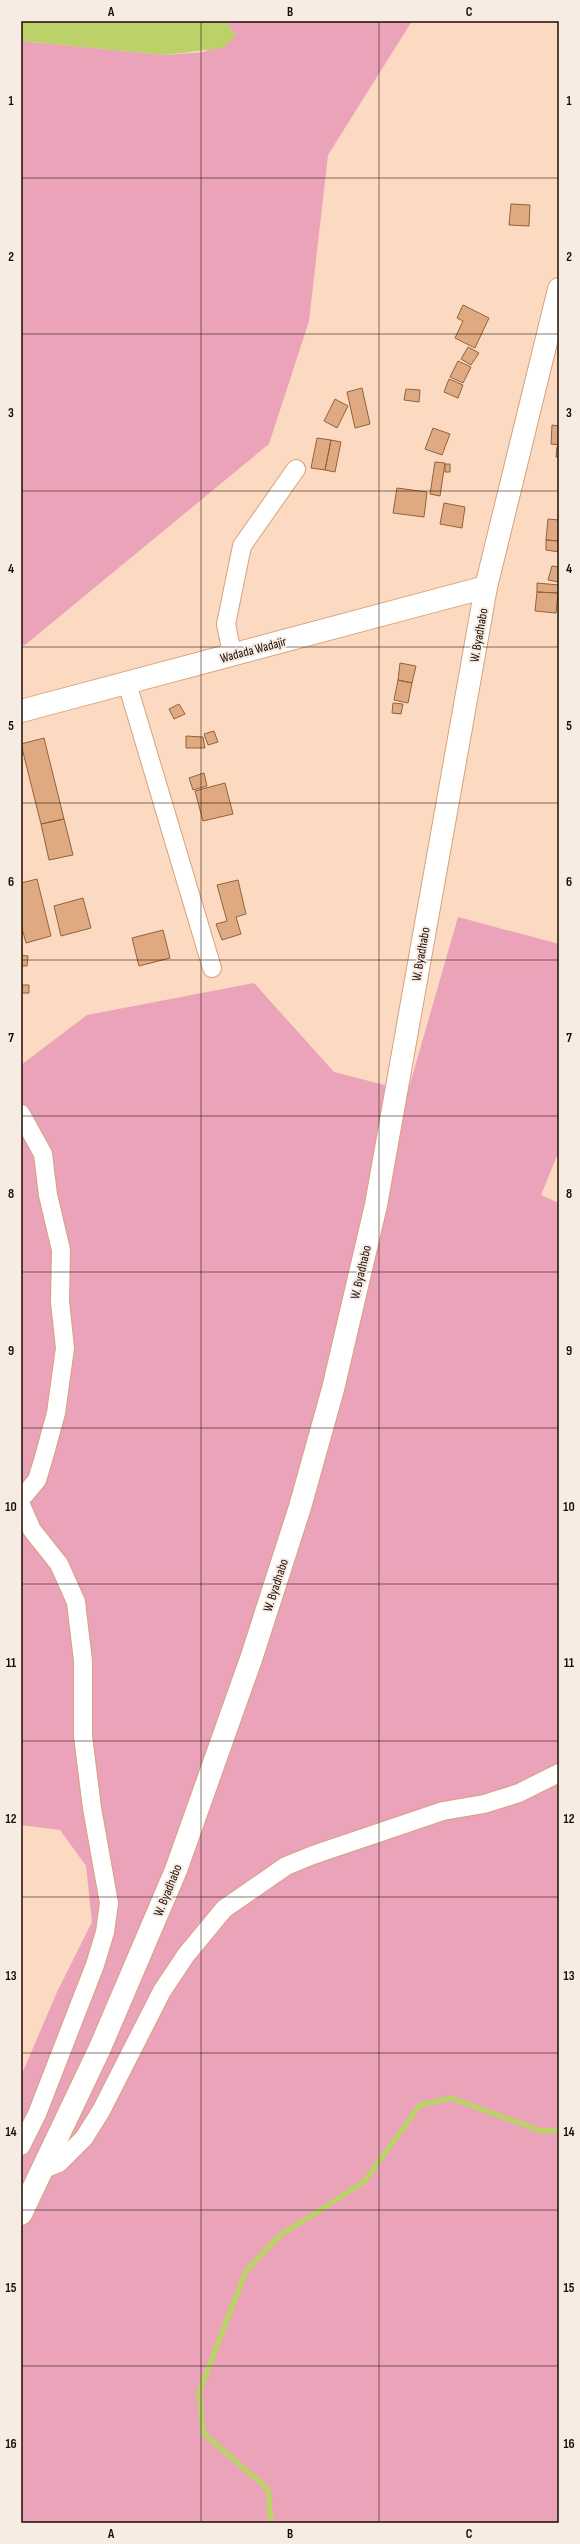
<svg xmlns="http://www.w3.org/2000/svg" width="580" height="2544" font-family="'Sofia Sans Condensed',sans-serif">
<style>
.green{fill:#eaa3b9}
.water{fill:#bcd16a}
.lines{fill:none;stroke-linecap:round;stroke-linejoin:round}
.stream{stroke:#bcd16a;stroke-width:5.5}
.building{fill:#dfaa81;stroke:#92623b}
.minor-casing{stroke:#d7a27a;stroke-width:20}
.tertiary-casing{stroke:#d7a27a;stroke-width:24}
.primary-casing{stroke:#d7a27a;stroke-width:24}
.minor{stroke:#fff;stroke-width:18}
.tertiary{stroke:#fff;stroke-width:22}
.primary{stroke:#fff;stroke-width:22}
.grid{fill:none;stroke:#1d0b00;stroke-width:1;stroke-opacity:0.55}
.labels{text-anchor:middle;stroke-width:4;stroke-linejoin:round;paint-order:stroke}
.street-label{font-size:13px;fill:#1d0b00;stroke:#f7ece4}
.neatline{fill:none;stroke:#1d0b00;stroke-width:1.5}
.grid-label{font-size:13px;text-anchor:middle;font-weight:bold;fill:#1d0b00}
</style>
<rect width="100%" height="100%" fill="#fbdac1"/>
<path class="green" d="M 225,21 L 412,21 L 328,155 L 309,321 L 269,444 L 25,645 L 21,646 L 21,41 L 164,55 L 204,52 L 236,35 Z
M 458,917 L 559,944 L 559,1151 L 541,1195 L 559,1203 L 559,2523 L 21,2523 L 21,2076 L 57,1992 L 92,1922 L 86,1866 L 60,1830 L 21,1825 L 21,1065 L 87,1015 L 254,983 L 334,1072 L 408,1091 Z"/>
<path class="water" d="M 21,21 L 225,21 L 236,35 L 223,48 L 164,55 L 21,41 Z"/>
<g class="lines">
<path class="stream" d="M 271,2523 L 268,2489 L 203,2433 L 199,2392 L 246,2271 L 279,2236 L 364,2182 L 420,2105 L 451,2098 L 541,2131 L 559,2130"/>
</g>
<path class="building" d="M 511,204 L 530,205 L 529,226 L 509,225 Z
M 463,305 L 489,318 L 475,348 L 455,338 L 463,321 L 457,318 Z
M 468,347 L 479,353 L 471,365 L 461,359 Z
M 458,361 L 471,367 L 463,383 L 450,377 Z
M 449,379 L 463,385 L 458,398 L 444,392 Z
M 362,388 L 370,424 L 355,428 L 347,392 Z
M 406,389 L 420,390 L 419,402 L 404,400 Z
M 335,399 L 348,406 L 337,428 L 324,421 Z
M 552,425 L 559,426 L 559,445 L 551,444 Z
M 433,428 L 450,434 L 442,455 L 425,449 Z
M 317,438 L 331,440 L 325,470 L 311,468 Z
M 331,440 L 341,442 L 335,472 L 325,470 Z
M 557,447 L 559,447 L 559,457 L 556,457 Z
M 435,462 L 445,463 L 440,496 L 430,494 Z
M 445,464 L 450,464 L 450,472 L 445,472 Z
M 397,488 L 427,492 L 424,517 L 393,513 Z
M 444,503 L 465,507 L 462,528 L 440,524 Z
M 548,519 L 559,520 L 559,541 L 546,540 Z
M 546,540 L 559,541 L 559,552 L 546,550 Z
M 552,566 L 559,567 L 559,582 L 548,580 Z
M 537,583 L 559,585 L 558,593 L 537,592 Z
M 537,592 L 558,593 L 556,613 L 535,611 Z
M 400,663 L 416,666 L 412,683 L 398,680 Z
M 398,680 L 412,683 L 408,703 L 394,700 Z
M 393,703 L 403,704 L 401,714 L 392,713 Z
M 179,704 L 185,714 L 174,719 L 169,709 Z
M 214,731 L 218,742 L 208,745 L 204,734 Z
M 186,736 L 203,737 L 205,748 L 186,748 Z
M 44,738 L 64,819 L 41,824 L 21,744 Z
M 204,773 L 207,786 L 193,790 L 189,778 Z
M 225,783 L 233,814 L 203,821 L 195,791 Z
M 64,819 L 73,855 L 49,860 L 41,824 Z
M 37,879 L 51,936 L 26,943 L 21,925 L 21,883 Z
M 238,880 L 246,914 L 236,917 L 241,934 L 222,940 L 216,924 L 227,921 L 217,885 Z
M 83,898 L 91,928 L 61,936 L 54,906 Z
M 163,930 L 170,958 L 139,966 L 132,938 Z
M 21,955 L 28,956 L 27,966 L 21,966 Z
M 22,985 L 29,985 L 29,993 L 22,993 Z"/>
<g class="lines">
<defs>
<path id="minor" d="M 232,654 L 226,624 L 242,546 L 296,469
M 127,683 L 212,968
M 21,1114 L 43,1154 L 48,1195 L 61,1250 L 60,1302 L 65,1348 L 56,1413 L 44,1457 L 37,1480 L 21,1499
M 21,1505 L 32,1530 L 59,1564 L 76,1602 L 83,1661 L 83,1736 L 92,1808 L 109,1903 L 105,1932 L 95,1965 L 37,2114 L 21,2146
M 43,2169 L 59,2163 L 84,2138 L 101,2111 L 162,1991 L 186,1955 L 224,1909 L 286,1866 L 313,1855 L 443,1811 L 484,1804 L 519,1793 L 559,1773"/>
<path id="tertiary" d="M 21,711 L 486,587"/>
<path id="primary" d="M 21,2214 L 100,2048 L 176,1870 L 251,1659 L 300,1507 L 333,1389 L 376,1205 L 486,587 L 559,289"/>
</defs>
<use href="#minor" class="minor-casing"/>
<use href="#tertiary" class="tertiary-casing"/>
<use href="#primary" class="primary-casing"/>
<use href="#minor" class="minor"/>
<use href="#tertiary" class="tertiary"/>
<use href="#primary" class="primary"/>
</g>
<path class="grid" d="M 201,21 L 201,2523M 379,21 L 379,2523M 21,178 L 559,178M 21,334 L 559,334M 21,491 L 559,491M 21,647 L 559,647M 21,803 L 559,803M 21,960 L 559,960M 21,1116 L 559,1116M 21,1272 L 559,1272M 21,1428 L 559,1428M 21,1584 L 559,1584M 21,1741 L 559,1741M 21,1897 L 559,1897M 21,2053 L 559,2053M 21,2210 L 559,2210M 21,2366 L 559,2366"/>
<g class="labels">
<g class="street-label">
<text transform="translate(478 635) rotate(-80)" y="5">W. Byadhabo</text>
<text transform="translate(253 649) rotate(-15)" y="5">Wadada Wadajir</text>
<text transform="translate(420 954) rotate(-80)" y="5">W. Byadhabo</text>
<text transform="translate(360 1272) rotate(-77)" y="5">W. Byadhabo</text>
<text transform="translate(275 1585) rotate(-72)" y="5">W. Byadhabo</text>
<text transform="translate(167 1890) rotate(-68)" y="5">W. Byadhabo</text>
</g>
</g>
<rect width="580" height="2544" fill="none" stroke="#f7ece4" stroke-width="44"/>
<rect x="22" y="22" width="536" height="2500" class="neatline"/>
<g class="grid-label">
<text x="111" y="16">A</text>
<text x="290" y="16">B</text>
<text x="469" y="16">C</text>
<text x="11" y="105">1</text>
<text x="569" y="105">1</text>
<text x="11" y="261">2</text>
<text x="569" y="261">2</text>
<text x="11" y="417">3</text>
<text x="569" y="417">3</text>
<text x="11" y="573">4</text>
<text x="569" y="573">4</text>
<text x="11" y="730">5</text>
<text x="569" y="730">5</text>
<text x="11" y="886">6</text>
<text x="569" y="886">6</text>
<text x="11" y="1042">7</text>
<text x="569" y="1042">7</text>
<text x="11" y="1198">8</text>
<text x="569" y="1198">8</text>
<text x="11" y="1355">9</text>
<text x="569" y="1355">9</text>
<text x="11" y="1511">10</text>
<text x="569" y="1511">10</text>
<text x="11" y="1667">11</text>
<text x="569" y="1667">11</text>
<text x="11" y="1823">12</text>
<text x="569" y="1823">12</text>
<text x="11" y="1980">13</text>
<text x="569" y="1980">13</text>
<text x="11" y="2136">14</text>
<text x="569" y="2136">14</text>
<text x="11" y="2292">15</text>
<text x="569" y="2292">15</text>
<text x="11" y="2448">16</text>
<text x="569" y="2448">16</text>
<text x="111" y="2538">A</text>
<text x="290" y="2538">B</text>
<text x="469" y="2538">C</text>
</g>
</svg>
